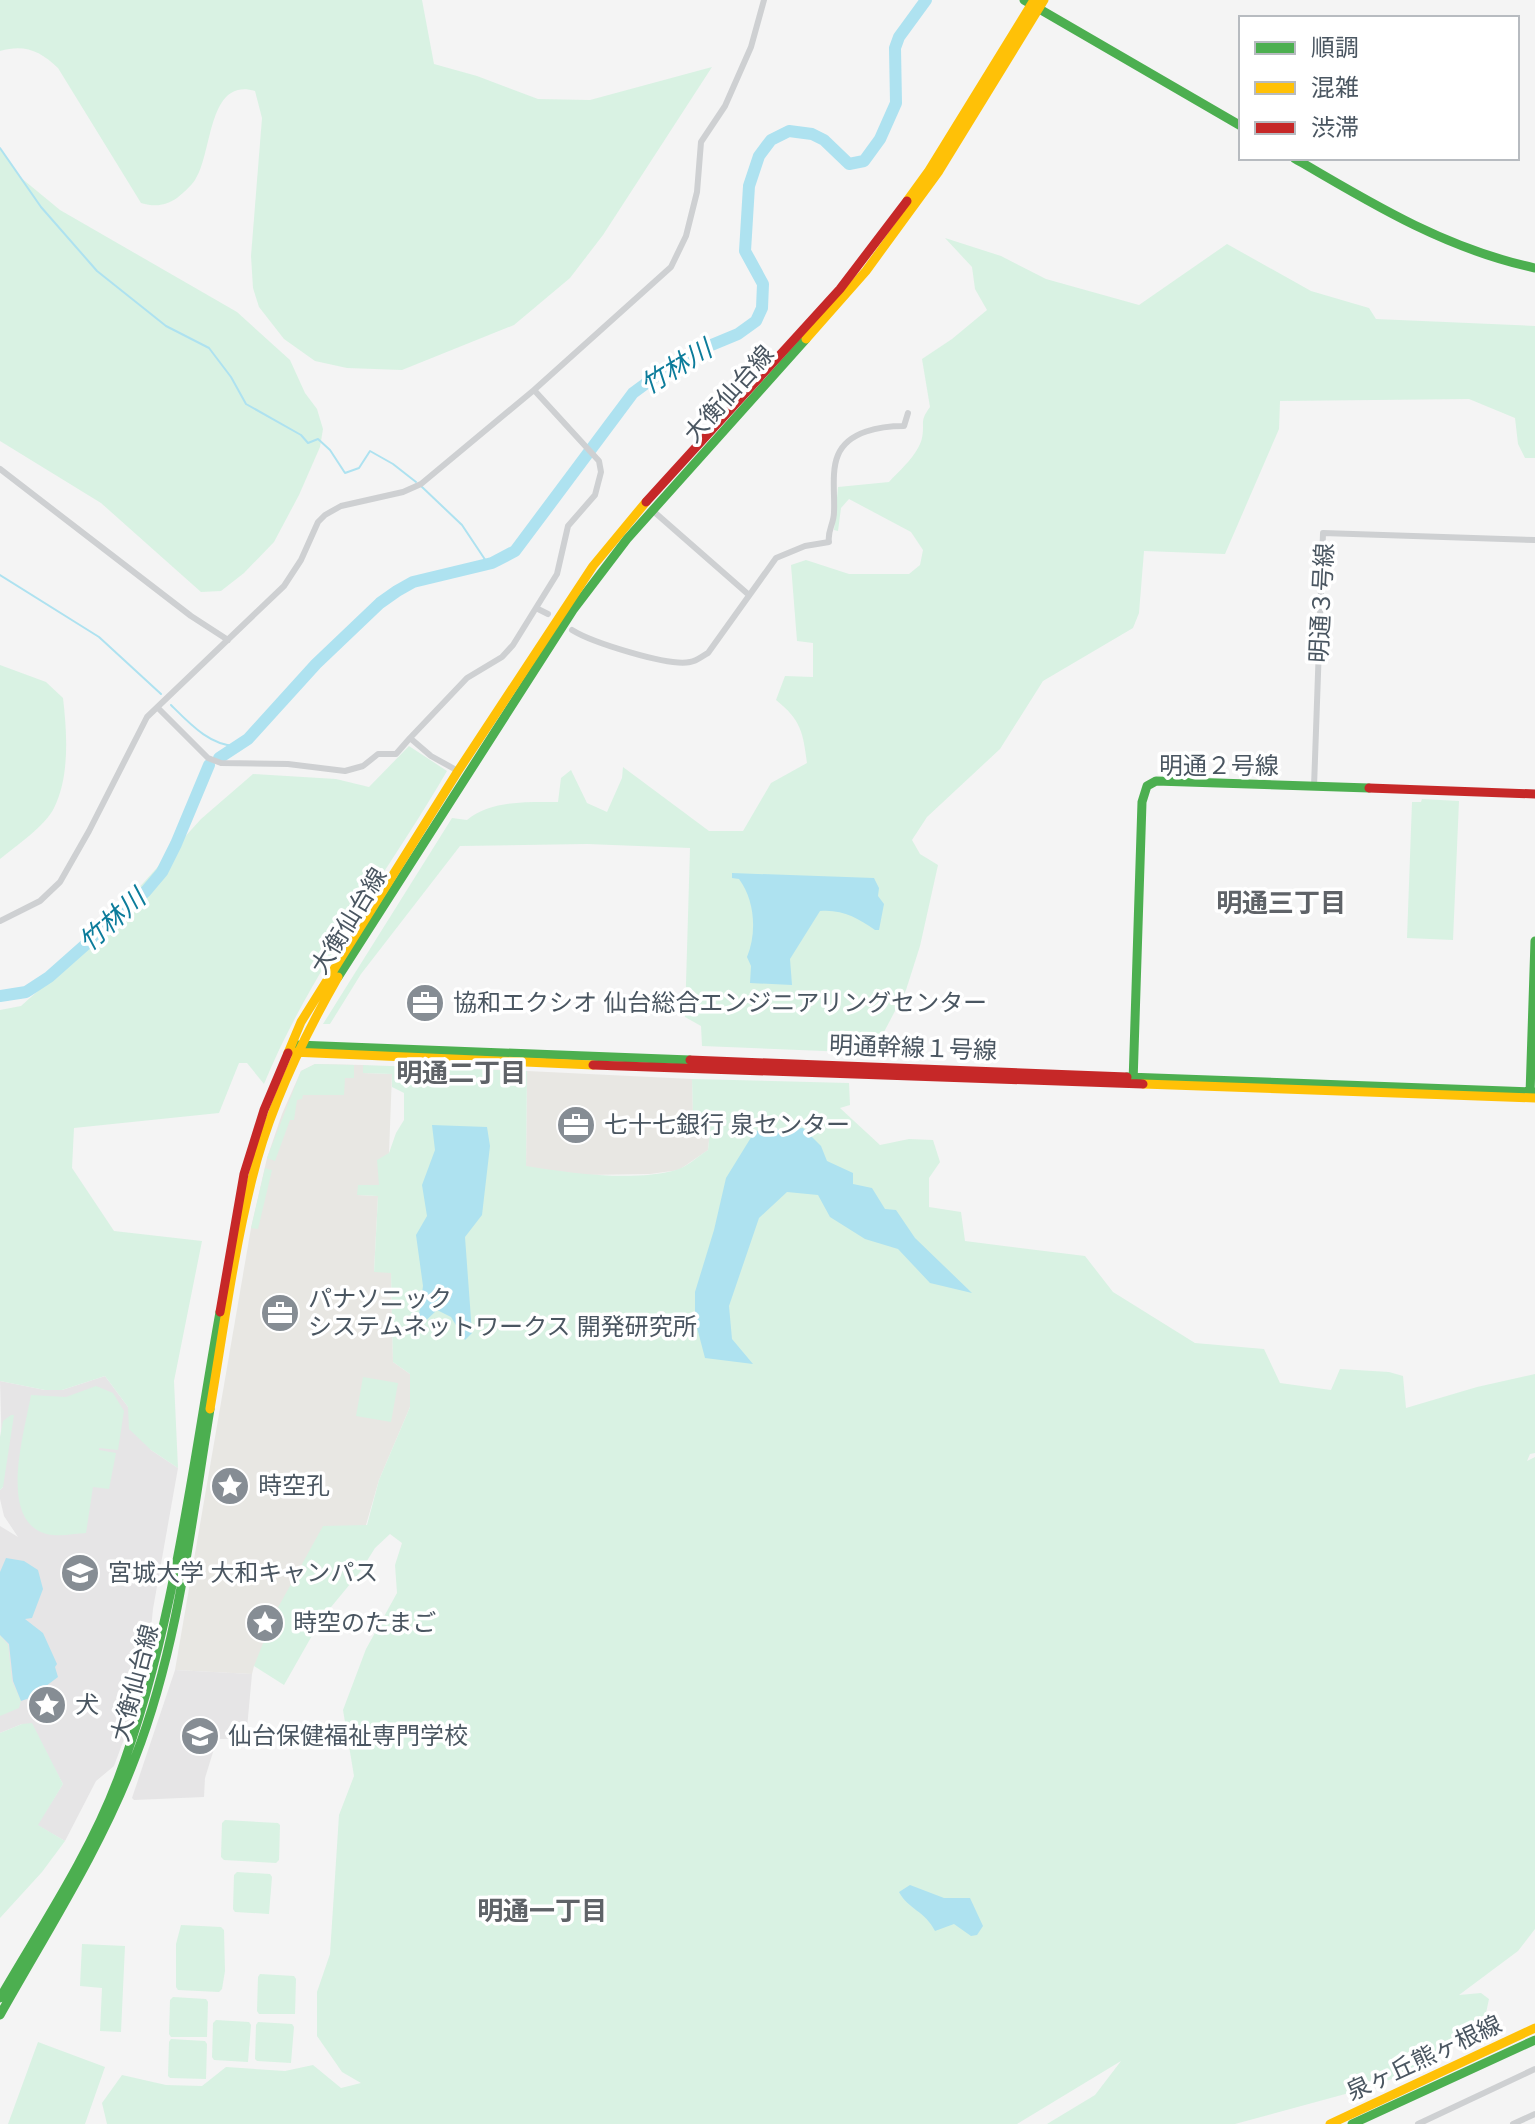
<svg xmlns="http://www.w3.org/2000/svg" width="1535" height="2124" font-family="'Open Sans','Noto Sans JP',sans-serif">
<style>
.commercial{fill:#e8e7e3}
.education{fill:#e6e5e6}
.green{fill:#d9f2e3}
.water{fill:#aee2f0}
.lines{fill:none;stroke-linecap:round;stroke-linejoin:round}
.stream{stroke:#aee2f0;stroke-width:2}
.river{stroke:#aee2f0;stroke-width:12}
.street{stroke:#ced0d2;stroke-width:6}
.fast{stroke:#4caf50;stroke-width:9}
.slow{stroke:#ffc107;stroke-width:9}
.jam{stroke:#c62828;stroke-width:9}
.labels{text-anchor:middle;stroke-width:7;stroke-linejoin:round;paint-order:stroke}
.street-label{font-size:24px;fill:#4a5661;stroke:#fff}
.poi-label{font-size:24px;fill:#4a5661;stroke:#fff;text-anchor:start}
.water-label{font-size:26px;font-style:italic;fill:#0c7c9b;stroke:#fff}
.neighbourhood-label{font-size:26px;font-weight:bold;fill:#5f6368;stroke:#fff}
</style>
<rect width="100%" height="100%" fill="#f4f4f4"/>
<path class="commercial" d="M 315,1064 L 363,1065 L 364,1073 L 392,1074 L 389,1153 L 380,1172 L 379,1185 L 357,1195 L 378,1196 L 374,1271 L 391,1272 L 393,1362 L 410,1374 L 410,1407 L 379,1480 L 366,1525 L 254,1666 L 252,1674 L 175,1670 L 251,1228 L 267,1158 L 282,1114 L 301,1071 Z
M 527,1071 L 692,1079 L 693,1115 L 711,1121 L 708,1150 L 679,1170 L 650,1174 L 585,1175 L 526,1167 Z"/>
<path class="education" d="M 105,1376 L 128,1407 L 151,1450 L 178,1468 L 153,1609 L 148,1657 L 133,1715 L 114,1766 L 96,1781 L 65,1841 L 37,1825 L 63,1784 L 49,1759 L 22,1724 L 0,1733 L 0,1526 L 18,1537 L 4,1516 L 0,1499 L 0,1490 L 3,1487 L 0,1381 L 45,1390 L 62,1390 Z
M 175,1670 L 252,1674 L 246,1739 L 217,1739 L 205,1778 L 204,1797 L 134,1800 L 132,1798 Z"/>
<path class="green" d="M 0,0 L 422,0 L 434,64 L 477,76 L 538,99 L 590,100 L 712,67 L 603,235 L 570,278 L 514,325 L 402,370 L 347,368 L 315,361 L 284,339 L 259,307 L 253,288 L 251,256 L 262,118 L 255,91 C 207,77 213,154 195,180 C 191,186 183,193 177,198 C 165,206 155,207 141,203 L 58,68 C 40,51 25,44 0,51 Z
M 0,148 L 20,177 L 60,210 L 237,312 L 290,360 L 305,393 L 317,409 L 323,429 L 320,447 L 299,495 L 274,542 L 244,573 L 221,591 L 201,592 L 101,503 L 0,441 Z
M 945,238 L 1001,256 L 1046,279 L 1139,305 L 1227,244 L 1311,291 L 1369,308 L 1376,319 L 1535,326 L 1535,458 L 1525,458 L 1518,444 L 1515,418 L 1469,399 L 1280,401 L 1279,429 L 1225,554 L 1144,551 L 1139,613 L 1133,628 L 1043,681 L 1000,749 L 927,817 L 912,840 L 920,854 L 938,865 L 920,946 L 906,990 L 873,1053 L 702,1046 L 701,1026 L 685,1017 L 690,848 L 587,844 L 460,846 L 361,974 L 330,1024 L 323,1024 L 452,818 L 467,820 C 491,800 529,802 558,802 L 561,778 L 571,770 L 587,803 L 607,812 L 622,778 L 623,767 L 709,831 L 743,831 L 771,783 L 807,763 C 803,732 801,720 776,700 L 785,676 L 813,677 L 813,643 L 797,641 L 791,565 L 806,560 L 849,574 L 909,574 L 920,565 L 923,550 L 911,532 L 849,499 L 841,508 L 838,531 L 834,530 L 838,487 L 889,482 C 900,470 918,455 922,438 C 925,422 919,422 930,407 L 922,359 L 952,339 L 987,310 L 975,289 L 972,267 Z
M 0,665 L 46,682 L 63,698 C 67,732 70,776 54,808 C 46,825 15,847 0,859 Z
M 409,746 L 447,771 C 386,876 310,972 264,1084 L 247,1063 L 239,1063 L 219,1113 L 74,1128 L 72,1168 L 114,1231 L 202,1241 L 174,1381 L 178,1468 L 151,1450 L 129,1429 L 128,1407 L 105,1376 L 62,1390 L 45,1390 L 0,1381 L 0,1010 L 21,1006 L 79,954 L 201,819 L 253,774 L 336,779 L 369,787 Z
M 1422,799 L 1459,801 L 1453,940 L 1407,938 L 1412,802 L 1421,802 Z
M 315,1064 L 354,1065 L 354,1078 L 345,1078 L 344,1095 L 303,1095 L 302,1099 L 297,1100 L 294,1120 L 290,1120 L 275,1161 L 267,1158 L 301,1071 Z
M 363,1065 L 527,1071 L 526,1166 C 570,1173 633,1182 676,1170 C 687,1167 698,1156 708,1150 L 711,1121 L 693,1115 L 692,1079 L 849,1083 L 850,1105 L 840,1108 L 880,1145 L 909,1139 L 933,1140 L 940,1162 L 929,1178 L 929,1207 L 961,1212 L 965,1241 L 1085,1256 L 1113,1292 L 1195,1343 L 1264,1349 L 1280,1383 L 1331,1390 L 1340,1369 L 1389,1372 L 1403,1376 L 1406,1408 L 1477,1387 L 1535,1374 L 1535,1453 L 1530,1454 L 1527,1461 L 1535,1457 L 1535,1929 L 1518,1951 L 1459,1995 L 1481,1993 L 1489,1999 L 1485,2018 L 1430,2064 L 1371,2087 L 1235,2124 L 1047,2124 L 1095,2095 L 1121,2061 L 1017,2124 L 107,2124 L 102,2103 L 122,2075 L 166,2085 L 202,2086 L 226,2067 L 285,2071 L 313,2065 L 341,2088 L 361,2083 L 342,2072 L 317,2036 L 317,1992 L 330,1954 L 339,1815 L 354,1776 L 343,1710 L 366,1649 L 397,1593 L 395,1565 L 402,1543 L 390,1534 L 375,1548 L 360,1572 L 322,1618 L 284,1685 L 254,1666 L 275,1613 L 323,1526 L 367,1525 L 379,1480 L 410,1407 L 410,1374 L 393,1362 L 391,1273 L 374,1272 L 378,1196 L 357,1195 L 358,1185 L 379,1185 L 377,1160 L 389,1153 L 396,1133 L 404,1120 L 404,1093 L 392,1087 L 392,1074 L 363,1073 Z
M 265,1168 L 272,1170 L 258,1229 L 251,1228 Z
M 363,1377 L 398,1383 L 391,1422 L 356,1416 Z
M 96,1386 L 113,1393 L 124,1411 L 118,1450 L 99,1448 L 99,1450 L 116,1453 L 109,1489 L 93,1487 L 86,1533 C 70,1534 52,1539 37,1530 C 1,1508 25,1430 31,1395 L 66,1397 Z
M 11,1415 L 14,1415 L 3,1487 L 0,1490 L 0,1437 L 3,1421 Z
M 0,1635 L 8,1645 L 12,1681 L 21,1701 L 19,1708 L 0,1716 Z
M 32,1723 L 63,1784 L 38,1825 L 65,1841 L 42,1872 L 0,1918 L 0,1733 L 22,1724 Z
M 225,1820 L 278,1823 L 280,1825 L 279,1860 L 276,1863 L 224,1860 L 221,1857 L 222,1823 Z
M 237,1872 L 270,1874 L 272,1877 L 269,1914 L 235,1912 L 233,1909 L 234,1875 Z
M 181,1925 L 221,1927 L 224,1930 L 225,1971 L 222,1989 L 219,1992 L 178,1990 L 176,1987 L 176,1944 Z
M 82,1944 L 125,1946 L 121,2032 L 100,2031 L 102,1988 L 80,1986 Z
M 260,1974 L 294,1976 L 296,1979 L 295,2014 L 259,2014 L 257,2011 L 258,1977 Z
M 173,1997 L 206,1999 L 208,2002 L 207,2037 L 171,2037 L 169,2034 L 170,2000 Z
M 216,2020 L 249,2022 L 251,2025 L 248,2062 L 214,2060 L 212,2057 L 213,2023 Z
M 258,2022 L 292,2024 L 294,2027 L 291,2063 L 257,2061 L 255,2059 L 256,2025 Z
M 171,2039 L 205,2041 L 207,2044 L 206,2079 L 170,2078 L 168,2076 L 169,2042 Z
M 38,2042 L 105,2067 L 85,2124 L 8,2124 Z"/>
<path class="water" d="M 732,873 L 874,878 L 879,888 L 878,896 L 884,904 L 879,930 L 875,930 C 858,918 842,909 820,911 L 790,959 L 792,985 L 750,983 L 751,966 L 747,957 C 757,933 755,900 739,879 L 732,878 Z
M 432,1125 L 487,1127 L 490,1146 L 482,1215 L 465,1237 L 472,1333 L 465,1340 L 451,1317 L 437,1310 L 417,1329 L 423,1286 L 416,1235 L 427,1216 L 422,1185 L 435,1150 Z
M 803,1128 L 821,1146 L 827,1161 L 853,1173 L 853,1184 L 872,1188 L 885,1209 L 896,1210 L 915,1238 L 972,1293 L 930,1283 L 898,1249 L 865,1239 L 830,1217 L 818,1195 L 787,1192 L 759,1218 L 729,1306 L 732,1339 L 753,1364 L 705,1358 L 695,1320 L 695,1292 L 714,1230 L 726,1178 L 755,1131 Z
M 6,1558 L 24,1561 L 38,1570 L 43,1589 L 32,1618 L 25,1619 L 43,1633 L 57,1664 L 55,1667 L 58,1677 L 46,1686 L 44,1693 L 21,1701 L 13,1681 L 9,1644 L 0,1635 L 0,1572 Z
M 910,1885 L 944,1898 L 970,1898 L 983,1926 L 977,1935 L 971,1936 L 954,1924 L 935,1931 C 925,1911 908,1909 899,1892 Z"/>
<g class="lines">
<path class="stream" d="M 0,148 L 41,207 L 97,271 L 166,326 L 209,348 L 231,377 L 246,404 L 301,435 L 308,443 L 318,439 L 330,450 L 345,473 L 359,468 L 370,451 L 393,464 L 416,482
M 421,486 L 462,525 L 488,564
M 0,575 L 99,637 L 161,694
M 171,705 C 189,723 211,747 238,746"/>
<path class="river" d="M 219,758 L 248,739 L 316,664 L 380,603 L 397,591 L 413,582 L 492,563 L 515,551 L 633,393 L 671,365 L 697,351 L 738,334 L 756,321 L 762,308 L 763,284 L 745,251 L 749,186 L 759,156 L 771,140 L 789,131 L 812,134 L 824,140 L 849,164 L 864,161 L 880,139 L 896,103 L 895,48 L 899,37 L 926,0
M 0,996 L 26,992 L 49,977 L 146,891 L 162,872 L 176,844 L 209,765"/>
<path class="street" d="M 0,469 L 191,616 L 228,640
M 652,510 L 749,595
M 536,608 L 548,614
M 572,630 C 591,642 669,667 690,662 C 697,661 702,656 708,653 L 776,558 L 805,546 L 829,542 C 827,531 834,524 834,512 C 835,495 831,471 838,455 C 848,431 881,426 904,426 L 908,413
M 158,708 L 208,758 L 221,763 L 288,764 L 345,771 L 363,766 L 378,754 L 396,754 L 410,738
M 458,771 L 431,756 L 410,738 L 467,678 L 502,657 L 513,645 L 557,574 L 568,526 L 595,495 L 601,472 L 599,461 L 534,390 L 671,267 L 686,236 L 697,192 L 701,142 L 725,106 L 751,47 L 764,0
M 1314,787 L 1323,533 L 1535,540
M 0,921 L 40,901 L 60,882 L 89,831 L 147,717 L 284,586 L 301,560 L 318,522 L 325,515 L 341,506 L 403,492 L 421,484 L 534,390
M 1418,2124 L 1535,2069
M 1513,2124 L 1535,2114"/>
<path class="fast" d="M 1024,0 L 1241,126
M 1294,158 C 1372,204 1446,249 1535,268
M 338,977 L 573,610 L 627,539 L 806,339
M 297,1045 L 690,1060
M 1127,1077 L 1535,1092
M 1133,1083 L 1142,802 L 1147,786 L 1156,781 L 1369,788
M 1530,1094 L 1535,941
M 0,1998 C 41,1927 89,1856 118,1779 C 174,1630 192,1468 220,1312
M 0,2015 C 47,1931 101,1848 135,1758 C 178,1647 191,1525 210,1409
M 1352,2124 L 1535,2040"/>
<path class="slow" d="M 907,201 L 928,172 L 1034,0
M 806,339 L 866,271 L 939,171 L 1044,0
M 292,1052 L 593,1065
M 288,1053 L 301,1022 L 458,771 L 593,566 L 646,502
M 1143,1084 L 1535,1098
M 210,1409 C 223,1333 233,1255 252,1179 C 269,1108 302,1040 338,977
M 1330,2124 L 1535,2028"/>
<path class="jam" d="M 646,502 L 840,289 L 907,201
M 1369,788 L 1535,794
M 690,1060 L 1127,1077
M 593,1065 L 1143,1084
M 220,1312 L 244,1174 L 264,1110 L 288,1053"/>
</g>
<defs>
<symbol id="office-disc" viewBox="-11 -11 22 22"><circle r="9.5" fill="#868d94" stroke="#fff"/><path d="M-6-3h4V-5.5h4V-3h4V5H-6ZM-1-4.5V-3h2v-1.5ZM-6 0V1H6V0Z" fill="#fff"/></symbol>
<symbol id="sight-disc" viewBox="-11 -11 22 22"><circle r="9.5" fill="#868d94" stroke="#fff"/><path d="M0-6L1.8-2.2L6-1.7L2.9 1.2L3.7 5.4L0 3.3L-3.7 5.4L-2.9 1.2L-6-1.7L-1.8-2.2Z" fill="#fff"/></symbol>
<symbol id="university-disc" viewBox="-11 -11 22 22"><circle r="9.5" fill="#868d94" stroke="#fff"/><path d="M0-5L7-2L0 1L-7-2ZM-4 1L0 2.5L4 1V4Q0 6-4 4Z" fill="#fff"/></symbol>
</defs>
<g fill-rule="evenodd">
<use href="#office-disc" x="403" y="981" width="44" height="44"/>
<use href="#office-disc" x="554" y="1103" width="44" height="44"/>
<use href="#office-disc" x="258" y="1291" width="44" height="44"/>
<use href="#sight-disc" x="208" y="1464" width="44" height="44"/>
<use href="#university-disc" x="58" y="1551" width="44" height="44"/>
<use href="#sight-disc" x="243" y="1601" width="44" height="44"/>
<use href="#sight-disc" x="25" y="1683" width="44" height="44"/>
<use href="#university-disc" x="178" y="1714" width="44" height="44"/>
</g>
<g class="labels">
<g class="street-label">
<text transform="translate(729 394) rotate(-48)" y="8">大衡仙台線</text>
<text transform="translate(1322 603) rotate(-87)" y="8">明通３号線</text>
<text x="1219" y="774">明通２号線</text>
<text transform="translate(349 921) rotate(-58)" y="8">大衡仙台線</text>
<text transform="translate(913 1048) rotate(2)" y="8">明通幹線１号線</text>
<text transform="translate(135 1683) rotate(-75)" y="8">大衡仙台線</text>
<text transform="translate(1424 2058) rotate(-25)" y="8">泉ヶ丘熊ヶ根線</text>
</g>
<g class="poi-label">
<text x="453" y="1011">協和エクシオ 仙台総合エンジニアリングセンター</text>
<text x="604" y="1133">七十七銀行 泉センター</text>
<text x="308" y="1307">パナソニック<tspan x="308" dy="28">システムネットワークス 開発研究所</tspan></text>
<text x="258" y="1494">時空孔</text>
<text x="108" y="1581">宮城大学 大和キャンパス</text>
<text x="293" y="1631">時空のたまご</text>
<text x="75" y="1713">犬</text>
<text x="228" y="1744">仙台保健福祉専門学校</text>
</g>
<g class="water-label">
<text transform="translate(676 367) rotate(-32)" y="9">竹林川</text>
<text transform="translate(112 920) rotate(-42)" y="9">竹林川</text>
</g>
<g class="neighbourhood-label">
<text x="1281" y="912">明通三丁目</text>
<text x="461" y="1082">明通二丁目</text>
<text x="542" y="1920">明通一丁目</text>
</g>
</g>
<rect x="1239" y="16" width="280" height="144" fill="#ffffff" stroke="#b7bbc0" stroke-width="2"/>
<rect x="1255" y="42" width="40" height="12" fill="#4caf50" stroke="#b7bbc0" stroke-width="2"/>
<text x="1311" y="56" font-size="24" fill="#4a5661">順調</text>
<rect x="1255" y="82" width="40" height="12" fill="#ffc107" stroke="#b7bbc0" stroke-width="2"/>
<text x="1311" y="96" font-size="24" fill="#4a5661">混雑</text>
<rect x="1255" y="122" width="40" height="12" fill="#c62828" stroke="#b7bbc0" stroke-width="2"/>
<text x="1311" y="136" font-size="24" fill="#4a5661">渋滞</text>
</svg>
